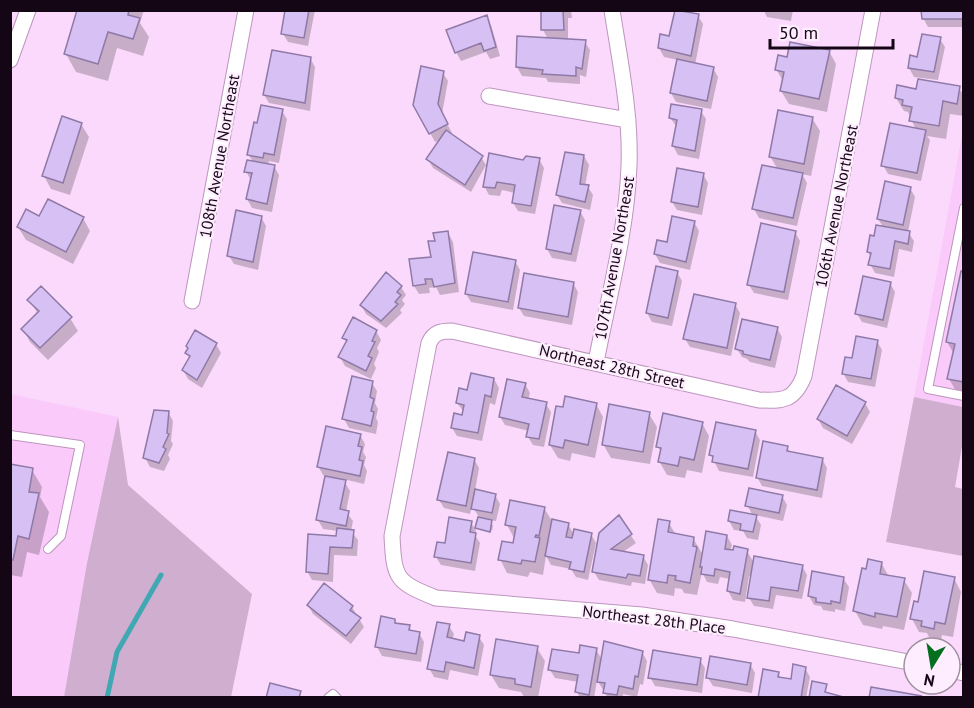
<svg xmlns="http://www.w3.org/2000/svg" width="974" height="708" font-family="'PT Sans',sans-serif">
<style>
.built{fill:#f9cafa}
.green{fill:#cfaed0}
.shadow{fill:#0003}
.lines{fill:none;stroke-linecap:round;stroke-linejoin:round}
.stream{stroke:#40a8b3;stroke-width:5}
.building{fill:#d7c0f3;stroke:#8e79a7;stroke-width:1.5}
.service-casing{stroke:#bd95bd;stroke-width:10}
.minor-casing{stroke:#bd95bd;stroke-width:17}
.service{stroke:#fff;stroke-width:8}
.minor{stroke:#fff;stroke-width:15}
.labels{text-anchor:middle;stroke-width:4.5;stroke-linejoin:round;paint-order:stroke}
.street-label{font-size:16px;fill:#140614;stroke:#feedfe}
</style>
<rect width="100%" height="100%" fill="#fbd9fc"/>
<path class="built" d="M 963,130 L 963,407 L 914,397 Z
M 11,394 L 118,417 L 87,563 L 64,697 L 11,698 Z"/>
<path class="green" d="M 914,397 L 963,407 L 963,441 L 955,487 L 963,489 L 963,556 L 886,542 Z
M 118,417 L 128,485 L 252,594 L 231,697 L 64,697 L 87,563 Z"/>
<path class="shadow" d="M 78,10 L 144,10 L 140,23 L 149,37 L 143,56 L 117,48 L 108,81 L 76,72 L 66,54 Z
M 284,10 L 315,10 L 308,46 L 288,42 L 283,34 L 286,15 Z
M 543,10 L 571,10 L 572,18 L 568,18 L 568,41 L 585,42 L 590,50 L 586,77 L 580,75 L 580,84 L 548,82 L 546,78 L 522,76 L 517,67 L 548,39 L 543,30 Z
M 761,10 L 793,10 L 791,21 L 767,17 L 764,11 Z
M 964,10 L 964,27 L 928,27 L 923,18 Z
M 698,16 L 703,24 L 695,65 L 713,68 L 718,77 L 711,109 L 676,102 L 671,93 L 678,60 L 664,57 L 659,48 Z
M 486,17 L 491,25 L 500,56 L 490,59 L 486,52 L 461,61 L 456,52 Z
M 940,39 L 945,47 L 938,80 L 914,77 L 909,68 Z
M 829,51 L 836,64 L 827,112 L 789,104 L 781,91 L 783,81 L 776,69 L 788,59 Z
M 310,58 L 315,67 L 310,111 L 269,103 L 264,95 Z
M 443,73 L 448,81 L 442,114 L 452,133 L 449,135 L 481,157 L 486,165 L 471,192 L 433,168 L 428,159 L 442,139 L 435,142 L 415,105 Z
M 959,88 L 964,96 L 964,116 L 950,114 L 946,139 L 927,136 L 930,140 L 921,181 L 888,174 L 883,165 L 916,130 L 908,112 L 904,111 L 896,98 L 917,90 Z
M 282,111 L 287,119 L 279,163 L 269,161 L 268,165 L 274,166 L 279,175 L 272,212 L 252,208 L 247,199 L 251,181 L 246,171 L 253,162 L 249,155 L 258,125 Z
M 701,111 L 706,119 L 699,159 L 678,155 L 673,146 L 677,127 L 670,118 Z
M 812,118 L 820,131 L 811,176 L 802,174 L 807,183 L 797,226 L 759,218 L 754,209 L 778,170 L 770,156 Z
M 81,124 L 89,137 L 70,195 L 51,189 L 44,176 Z
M 584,156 L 589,165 L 585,186 L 588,187 L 593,195 L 590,210 L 562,203 L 557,195 Z
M 539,159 L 544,168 L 535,214 L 518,211 L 513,203 L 515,193 L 502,190 L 500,196 L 489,195 L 484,186 Z
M 703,174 L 708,183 L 702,215 L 677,210 L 672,202 Z
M 910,188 L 915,197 L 908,232 L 914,241 L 912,252 L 899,249 L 894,277 L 875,273 L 870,264 L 871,257 L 868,252 L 875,237 L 883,227 L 878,219 Z
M 580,211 L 585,220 L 576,262 L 552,258 L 547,249 Z
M 261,217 L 266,226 L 258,270 L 234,264 L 229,256 Z
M 40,218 L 83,218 L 90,231 L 73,264 L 26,240 L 18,227 Z
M 694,222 L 699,231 L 690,270 L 660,263 L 655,254 Z
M 795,232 L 800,241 L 788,300 L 754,293 L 749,285 Z
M 448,233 L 453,242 L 459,292 L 440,295 L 436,287 L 429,288 L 430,293 L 419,294 L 414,286 L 432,258 L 437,242 Z
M 515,261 L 520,270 L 513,310 L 471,302 L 466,294 Z
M 964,266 L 964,397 L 959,396 L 949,379 L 954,354 L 947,342 Z
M 677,272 L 682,281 L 672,326 L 652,322 L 647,313 Z
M 573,283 L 578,292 L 572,325 L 524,316 L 519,308 Z
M 890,283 L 895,292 L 887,328 L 862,322 L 857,314 Z
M 401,287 L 406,295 L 402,300 L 405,304 L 400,310 L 402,313 L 386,328 L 366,314 L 361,305 Z
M 29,300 L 70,318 L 78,331 L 48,360 L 30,342 L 23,329 L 38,314 Z
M 735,304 L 740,313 L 731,356 L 690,347 L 685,339 Z
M 777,328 L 782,337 L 775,368 L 750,362 L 747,359 L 742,357 L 737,349 Z
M 376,331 L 381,340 L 377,348 L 379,352 L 374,364 L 376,368 L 371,379 L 345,366 L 340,357 L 347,343 L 344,338 Z
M 877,341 L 882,350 L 875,387 L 848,382 L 843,373 L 853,360 Z
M 216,344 L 221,353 L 202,388 L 188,379 L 183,370 L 190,359 L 187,353 Z
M 494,379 L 499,388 L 495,405 L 490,403 L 482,441 L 457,436 L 452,428 L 463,416 L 464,412 L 457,403 L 468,392 Z
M 372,383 L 377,391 L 375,403 L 378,409 L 376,418 L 378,422 L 376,434 L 349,428 L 344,419 Z
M 525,384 L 530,393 L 528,400 L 546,404 L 551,412 L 544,447 L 533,445 L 528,437 L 529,431 L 505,425 L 500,417 Z
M 865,403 L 870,412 L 852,444 L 823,428 L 818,419 Z
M 596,404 L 603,417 L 595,458 L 572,453 L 570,461 L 558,458 L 550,445 Z
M 168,412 L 173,421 L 171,441 L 173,444 L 168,455 L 170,459 L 164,471 L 150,467 L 145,458 Z
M 649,414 L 657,427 L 650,464 L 611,458 L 603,444 Z
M 702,423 L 709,436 L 702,473 L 687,470 L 685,478 L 667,475 L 659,461 L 661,452 L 658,446 Z
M 755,431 L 760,440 L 753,477 L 719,471 L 711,455 Z
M 360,435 L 365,444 L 363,452 L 366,457 L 364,465 L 367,471 L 364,484 L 343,479 L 350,491 L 346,512 L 353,521 L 351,531 L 358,540 L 357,556 L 334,555 L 333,582 L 312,580 L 307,571 L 337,538 L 338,531 L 323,529 L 318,520 L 326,476 L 323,475 L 318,466 Z
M 787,447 L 790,453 L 822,459 L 827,468 L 822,498 L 762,486 L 757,477 Z
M 474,459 L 479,468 L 475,491 L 495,495 L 500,504 L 496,521 L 490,520 L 493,526 L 492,531 L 477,527 L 477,529 L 477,528 L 479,517 L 472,506 L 470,514 L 444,508 L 439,500 Z
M 10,465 L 32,470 L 42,487 L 40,497 L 49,512 L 39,555 L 27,552 L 22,577 L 10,575 Z
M 782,496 L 787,505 L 783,521 L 755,515 L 761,525 L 758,540 L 747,538 L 743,531 L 734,530 L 729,521 L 753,516 L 747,505 Z
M 544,508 L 552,521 L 568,524 L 574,535 L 591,534 L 596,543 L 588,580 L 576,577 L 571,569 L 551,565 L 546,556 L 543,575 L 530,572 L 528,577 L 507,573 L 500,559 L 514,545 L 514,538 L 507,525 Z
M 618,517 L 636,543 L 623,552 L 643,556 L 648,565 L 645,584 L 632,582 L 631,586 L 599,580 L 594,572 Z
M 471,523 L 476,530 L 475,535 L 480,543 L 475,571 L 441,565 L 436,557 L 446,545 Z
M 669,523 L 676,535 L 693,538 L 703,555 L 727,536 L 732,545 L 730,551 L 747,551 L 754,563 L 802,566 L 807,575 L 802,599 L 776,595 L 773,609 L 754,606 L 749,598 L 752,577 L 749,576 L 745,602 L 733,600 L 728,591 L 730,579 L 720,577 L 718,584 L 707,582 L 702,572 L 697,595 L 684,593 L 682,589 L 675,588 L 674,596 L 657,593 L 649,579 Z
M 882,564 L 889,577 L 904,580 L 912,593 L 904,630 L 883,626 L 882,629 L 863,625 L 855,611 L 867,571 Z
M 843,578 L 849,587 L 845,611 L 835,609 L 835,612 L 823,610 L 821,606 L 814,605 L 809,596 Z
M 954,578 L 961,592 L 953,637 L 942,635 L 941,641 L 930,639 L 927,633 L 919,632 L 912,619 L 919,603 Z
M 308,605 L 352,607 L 364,627 L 351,644 L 313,614 Z
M 395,620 L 397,625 L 409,627 L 412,632 L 419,633 L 424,642 L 421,662 L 382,656 L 377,647 Z
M 449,626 L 454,634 L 452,640 L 466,643 L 479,637 L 484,645 L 478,676 L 450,670 L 448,680 L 434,677 L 429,668 Z
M 537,648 L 545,661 L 538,698 L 524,697 L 521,692 L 499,688 L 491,675 Z
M 596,649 L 602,660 L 642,652 L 647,661 L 643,685 L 640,684 L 637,697 L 623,694 L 623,698 L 608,698 L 597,680 L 594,698 L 580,698 L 577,692 L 578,682 L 555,678 L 550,670 Z
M 700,660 L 705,668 L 702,693 L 655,686 L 650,677 Z
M 750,664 L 755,673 L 752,693 L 713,686 L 708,678 Z
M 805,668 L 810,677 L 806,698 L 759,698 L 778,673 L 781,679 L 792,681 Z
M 873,688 L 920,698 L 871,698 Z"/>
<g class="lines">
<path class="stream" d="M 107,698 L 117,652 L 161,575"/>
</g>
<path class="building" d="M 77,10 L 129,10 L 128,15 L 140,18 L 133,39 L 108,32 L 98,64 L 64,54 Z
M 285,10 L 309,10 L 304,38 L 281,34 Z
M 541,10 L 563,10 L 564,30 L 541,30 Z
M 675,10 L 699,14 L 691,56 L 658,48 L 660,34 L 669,36 Z
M 921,10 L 964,10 L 964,19 L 922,19 Z
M 487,15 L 496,47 L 484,51 L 481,43 L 455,53 L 446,30 Z
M 922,34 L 941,37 L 934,72 L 908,68 L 910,55 L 917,57 Z
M 517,36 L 586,40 L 582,69 L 576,67 L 576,76 L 542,74 L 543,70 L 516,67 Z
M 790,42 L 830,50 L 819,99 L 780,91 L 784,72 L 775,70 L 778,55 L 787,57 Z
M 272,50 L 311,57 L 305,103 L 263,95 Z
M 677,59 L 714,67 L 707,101 L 670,93 Z
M 421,66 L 444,71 L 438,104 L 448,124 L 429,134 L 413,105 Z
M 918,79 L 960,86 L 957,104 L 943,101 L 939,126 L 909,121 L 912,107 L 902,105 L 903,100 L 895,98 L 897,85 L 916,89 Z
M 671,104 L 702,109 L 695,151 L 672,146 L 677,120 L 669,118 Z
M 261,105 L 283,109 L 274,155 L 264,153 L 263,158 L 247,155 L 254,122 L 257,123 Z
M 778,110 L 813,117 L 804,164 L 769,157 Z
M 62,116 L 82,123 L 63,183 L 42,176 Z
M 890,123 L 926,130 L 917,173 L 881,166 Z
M 446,130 L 483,156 L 465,185 L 426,159 Z
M 565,152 L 584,155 L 580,184 L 589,185 L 585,202 L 556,195 Z
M 489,153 L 523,160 L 526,156 L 540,158 L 531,206 L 512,203 L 515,185 L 497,182 L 495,188 L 483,187 Z
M 247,160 L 275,165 L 267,204 L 246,199 L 252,173 L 244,172 Z
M 762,165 L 803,173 L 793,218 L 752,209 Z
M 677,168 L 704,173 L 698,207 L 671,202 Z
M 885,181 L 911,187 L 903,225 L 877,219 Z
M 48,199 L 84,217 L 66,252 L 17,227 L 26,209 L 39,216 Z
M 554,205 L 581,210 L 571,254 L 546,249 Z
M 236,210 L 262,216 L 253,262 L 227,256 Z
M 672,216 L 695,221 L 686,262 L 654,254 L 657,240 L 667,242 Z
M 761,223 L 796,231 L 784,292 L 747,285 Z
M 876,225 L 910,231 L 908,244 L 895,241 L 890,269 L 868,265 L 871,253 L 867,252 L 870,235 L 874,236 Z
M 448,231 L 455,283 L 434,287 L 432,279 L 425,279 L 426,284 L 413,286 L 409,259 L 431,257 L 428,241 L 435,241 L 433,233 Z
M 473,252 L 516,260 L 508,302 L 465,294 Z
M 656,266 L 678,271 L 668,318 L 646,313 Z
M 961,271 L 964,271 L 964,382 L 947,379 L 955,344 L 946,342 Z
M 386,272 L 402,286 L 397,292 L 401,295 L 395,302 L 398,304 L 381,321 L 360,305 Z
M 524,273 L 574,282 L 568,317 L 518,308 Z
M 863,276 L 891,282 L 883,320 L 855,314 Z
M 41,286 L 72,317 L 40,348 L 21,329 L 39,311 L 27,300 Z
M 694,294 L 736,303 L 727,348 L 683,339 Z
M 353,317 L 377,330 L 372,341 L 375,342 L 368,356 L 372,358 L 366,371 L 338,357 L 347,340 L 342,338 Z
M 742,319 L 778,327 L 770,360 L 743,354 L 743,351 L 735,349 Z
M 195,330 L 217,343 L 197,380 L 182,370 L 190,356 L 185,353 L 188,348 L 186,346 Z
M 856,336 L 878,340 L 871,379 L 842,374 L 845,357 L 852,358 Z
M 471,373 L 494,378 L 491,397 L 485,395 L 478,433 L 451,428 L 454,413 L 462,415 L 464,405 L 456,403 L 459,388 L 467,390 Z
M 352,376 L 373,381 L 370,397 L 374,399 L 371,411 L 374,412 L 371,426 L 342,419 Z
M 507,379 L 526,383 L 522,397 L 547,402 L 539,439 L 526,437 L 529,424 L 499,417 Z
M 836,385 L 866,402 L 847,436 L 817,419 Z
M 565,396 L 597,403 L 588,445 L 565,440 L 563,448 L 549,445 L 556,406 L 563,407 Z
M 609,404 L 650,412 L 643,452 L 602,445 Z
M 154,410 L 169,411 L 167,433 L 169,434 L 163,447 L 166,449 L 159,463 L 143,458 Z
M 663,413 L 703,422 L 694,460 L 680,457 L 678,466 L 658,462 L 661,448 L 656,447 Z
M 716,422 L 756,430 L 748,469 L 712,462 L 713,456 L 709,455 Z
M 326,426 L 361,434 L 358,446 L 362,447 L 359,460 L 363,461 L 360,476 L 317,467 Z
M 763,441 L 788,446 L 787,451 L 823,458 L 817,490 L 756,478 Z
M 448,452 L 475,458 L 466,506 L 437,500 Z
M 10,464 L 33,468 L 29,492 L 39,493 L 29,539 L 18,536 L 13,560 L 10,560 Z
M 325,476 L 346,480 L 340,509 L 349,511 L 346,526 L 316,520 Z
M 749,488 L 783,495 L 779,513 L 745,506 Z
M 475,489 L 496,494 L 492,513 L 471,509 Z
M 510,500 L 545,507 L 539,536 L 536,535 L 535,537 L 540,538 L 535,562 L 522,560 L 521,564 L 498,560 L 502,541 L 513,543 L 516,527 L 505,525 Z
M 730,510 L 757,515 L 753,532 L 740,530 L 741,524 L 728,521 Z
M 619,515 L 632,534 L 611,549 L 644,555 L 640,576 L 628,574 L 626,578 L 592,572 L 599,533 Z
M 449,517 L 472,521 L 470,532 L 476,533 L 471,563 L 434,557 L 437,542 L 445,543 Z
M 478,517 L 492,520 L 490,532 L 475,528 Z
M 552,519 L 569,523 L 566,537 L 572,538 L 574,529 L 592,533 L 584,572 L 569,569 L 571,562 L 545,556 Z
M 658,519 L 670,521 L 668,532 L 694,537 L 693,546 L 697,547 L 690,583 L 675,580 L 676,576 L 668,575 L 667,583 L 648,580 Z
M 337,528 L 354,530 L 352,548 L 330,547 L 328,574 L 306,572 L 308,534 L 336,536 Z
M 706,531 L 727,535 L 725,549 L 733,550 L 734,546 L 748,549 L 740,594 L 727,591 L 730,572 L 715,569 L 714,576 L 701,574 L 702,567 L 700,567 Z
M 754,556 L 803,565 L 798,591 L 771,587 L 769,601 L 747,598 Z
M 868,559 L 882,562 L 880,574 L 905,578 L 897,617 L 875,613 L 875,617 L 853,611 L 862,568 L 866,569 Z
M 812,571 L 844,577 L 840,603 L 831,601 L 831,604 L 816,602 L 816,598 L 808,596 Z
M 924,571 L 955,577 L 945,624 L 935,622 L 934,629 L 921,626 L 922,621 L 910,619 L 914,601 L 918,602 Z
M 324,583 L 353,606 L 350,610 L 361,618 L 346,636 L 307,605 Z
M 381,616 L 395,619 L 395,623 L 410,625 L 409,630 L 420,632 L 416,654 L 375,647 Z
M 437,622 L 450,624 L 447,637 L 464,641 L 466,632 L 480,635 L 474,668 L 446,662 L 444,672 L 427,669 Z
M 496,639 L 538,646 L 531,687 L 515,684 L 515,679 L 490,675 Z
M 604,641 L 643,651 L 638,677 L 635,676 L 633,689 L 619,686 L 617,695 L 603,693 L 605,683 L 597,682 Z
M 580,645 L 597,648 L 589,695 L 575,692 L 578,675 L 548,670 L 552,649 L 579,653 Z
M 653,650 L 701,658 L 697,685 L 648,678 Z
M 710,656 L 751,663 L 747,685 L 706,678 Z
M 793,664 L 806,667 L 801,698 L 758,698 L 763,669 L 779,672 L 778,677 L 791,679 Z
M 812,681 L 827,684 L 825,692 L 847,698 L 809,698 Z
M 270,683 L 301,691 L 299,698 L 266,698 Z
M 871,687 L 922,696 L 869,698 Z"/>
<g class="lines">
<defs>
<path id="service" d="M 964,208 L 928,389 L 964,396
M 10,435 L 80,445 L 61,536 L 48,549
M 328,698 L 333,694 L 337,698"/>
<path id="minor" d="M 873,10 L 804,376 C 794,401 783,401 759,400 L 452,331 C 441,331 434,332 429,343 L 392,536 C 394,579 396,582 436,598 L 642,615 L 733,629 L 914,663
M 10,60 L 28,10
M 489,96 L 628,120
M 192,301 L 246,10
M 596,362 C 608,300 627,229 629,166 C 631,114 620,62 612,10
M 950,670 L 964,673"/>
</defs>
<use href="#service" class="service-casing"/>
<use href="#minor" class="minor-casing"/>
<use href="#service" class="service"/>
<use href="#minor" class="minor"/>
</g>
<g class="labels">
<g class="street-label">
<text transform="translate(219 156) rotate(-80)" y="6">108th Avenue Northeast</text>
<text transform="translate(836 206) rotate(-79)" y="6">106th Avenue Northeast</text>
<text transform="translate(614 258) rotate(-80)" y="6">107th Avenue Northeast</text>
<text transform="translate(612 366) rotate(13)" y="6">Northeast 28th Street</text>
<text transform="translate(654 619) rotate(7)" y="6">Northeast 28th Place</text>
</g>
</g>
<rect width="974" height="708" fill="none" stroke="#140614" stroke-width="24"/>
<g transform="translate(932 666) rotate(191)"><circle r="28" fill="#feedfe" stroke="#a091a0" stroke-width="1.5"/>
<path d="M0-4.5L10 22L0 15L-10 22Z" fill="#036f1f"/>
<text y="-9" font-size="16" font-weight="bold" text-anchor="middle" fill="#140614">N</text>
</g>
<path d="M770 39v9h123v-9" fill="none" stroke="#140614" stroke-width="3"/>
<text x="779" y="39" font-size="18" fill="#140614" stroke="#feedfe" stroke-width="4.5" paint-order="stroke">50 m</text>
</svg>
